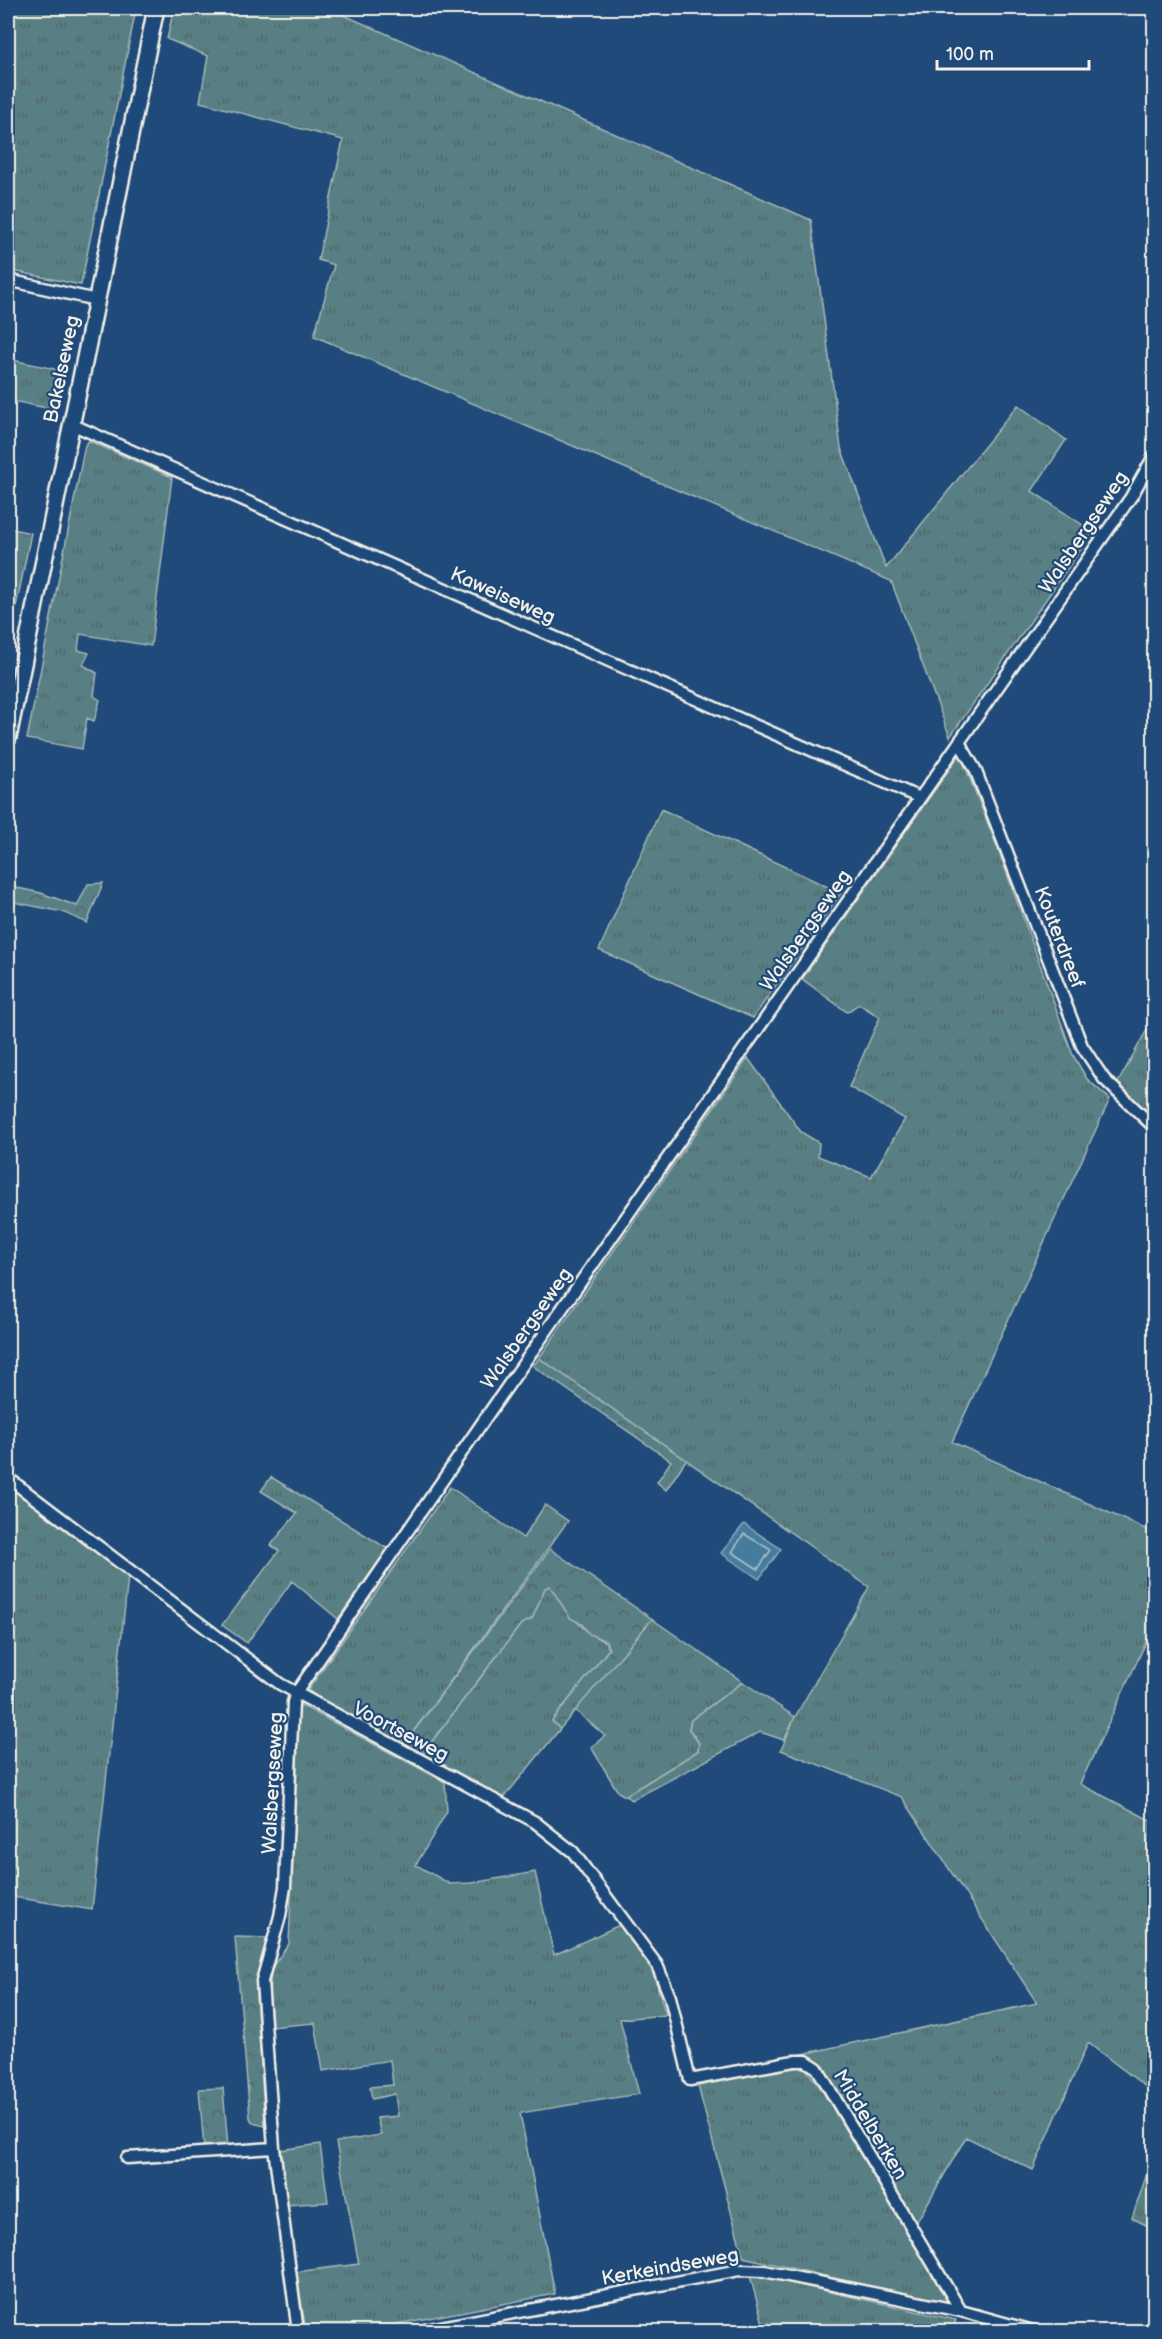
<svg xmlns="http://www.w3.org/2000/svg" width="1162" height="2339" font-family="'Balsamiq Sans',sans-serif">
<style>
.grass{fill:url(#grass-tufts);stroke:#a6b8b6;stroke-width:1.5}
.forest{fill:url(#forest-crowns);stroke:#a6b8b6;stroke-width:1.5}
.water{fill:#447c9d;stroke:#8aabbb;stroke-width:1.5}
.lines{fill:none;stroke-linecap:round;stroke-linejoin:round}
.shore{stroke:#aec2ca;stroke-width:1.5}
.street-casing{stroke:#f4f1e8;stroke-width:15}
.secondary-casing{stroke:#f4f1e8;stroke-width:20}
.street{stroke:#1f4a7a;stroke-width:10}
.secondary{stroke:#1f4a7a;stroke-width:15}
.labels{text-anchor:middle;stroke-width:4.5;stroke-linejoin:round;paint-order:stroke}
.street-label{font-size:20px;fill:#f4f1e8;stroke:#1f4a7a}
</style>
<defs>
<pattern id="grass-tufts" width="24" height="20" patternUnits="userSpaceOnUse" patternTransform="scale(1.5)"><rect width="24" height="20" fill="#597f84"/><path d="M3 7l-1-3M5 7V3M7 7l1-3M15 17l-1-3M17 17v-4M19 17l1-3" fill="none" stroke="#526668"/></pattern>
<pattern id="forest-crowns" width="20" height="18" patternUnits="userSpaceOnUse" patternTransform="scale(1.5)"><rect width="20" height="18" fill="#597f84"/><path d="M2 6a3 3 0 1 1 6 0M12 15a3 3 0 1 1 6 0" fill="none" stroke="#526668"/></pattern>
</defs>
<rect width="100%" height="100%" fill="#1f4a7a"/>
<filter id="ink" filterUnits="userSpaceOnUse"><feTurbulence type="fractalNoise" baseFrequency=".0167" numOctaves="2"/><feDisplacementMap in="SourceGraphic" scale="12" xChannelSelector="R" yChannelSelector="G"/><feConvolveMatrix kernelMatrix="1 2 1 2 8 2 1 2 1" color-interpolation-filters="sRGB"/></filter>
<g filter="url(#ink)">
<path class="grass" d="M 8,8 L 136,9 L 81,285 L 8,270 Z
M 174,8 L 328,8 L 811,220 L 841,448 L 886,568 L 1018,405 L 1066,440 L 1032,491 L 1093,532 L 950,737 L 891,581 L 314,336 L 334,265 L 318,260 L 343,140 L 200,102 L 208,56 L 167,39 Z
M 8,359 L 64,371 L 56,410 L 8,400 Z
M 89,441 L 172,477 L 151,646 L 80,634 L 78,650 L 89,653 L 83,665 L 97,673 L 94,696 L 100,700 L 94,721 L 87,718 L 82,749 L 27,739 L 85,445 Z
M 8,528 L 31,533 L 8,647 Z
M 960,754 L 995,841 L 1073,1055 L 1087,1079 L 1110,1099 L 952,1442 L 1154,1533 L 1154,1625 L 1080,1784 L 1154,1822 L 1154,2093 L 1088,2043 L 1033,2170 L 966,2137 L 915,2225 L 806,2058 L 798,2055 L 1037,2003 L 902,1797 L 781,1750 L 795,1717 L 869,1587 L 539,1358 L 748,1058 L 801,1132 L 819,1143 L 818,1156 L 871,1177 L 905,1119 L 849,1087 L 880,1017 L 859,1004 L 847,1012 L 802,979 Z
M 661,809 L 841,893 L 753,1018 L 599,950 Z
M 1154,1017 L 1154,1111 L 1148,1117 L 1116,1086 Z
M 271,1477 L 388,1549 L 338,1619 L 292,1581 L 247,1643 L 222,1625 L 279,1551 L 271,1545 L 297,1513 L 261,1491 Z
M 8,1482 L 128,1577 L 92,1910 L 8,1896 Z
M 450,1487 L 523,1538 L 545,1505 L 568,1521 L 402,1747 L 339,1712 L 308,1690 Z
M 550,1585 C 566,1605 580,1635 606,1641 L 609,1649 L 552,1721 L 560,1729 L 502,1800 L 420,1757 L 521,1624 L 532,1619 L 545,1588 Z
M 652,1619 L 743,1682 L 691,1720 L 689,1729 L 699,1743 L 698,1751 L 625,1796 L 618,1792 L 591,1747 L 605,1736 L 575,1710 Z
M 299,1704 L 445,1782 L 447,1811 L 416,1865 L 450,1884 L 472,1883 L 535,1872 L 554,1955 L 622,1924 L 650,1962 L 666,2015 L 620,2019 L 639,2094 L 520,2113 L 555,2294 L 355,2332 L 306,2331 L 296,2272 L 359,2264 L 336,2142 L 381,2135 L 377,2118 L 398,2116 L 395,2094 L 372,2099 L 370,2087 L 393,2085 L 390,2060 L 323,2071 L 315,2023 L 270,2027 L 269,1991 L 272,1967 L 289,1944 Z
M 795,2066 L 806,2069 L 820,2087 L 947,2300 L 947,2304 L 743,2257 L 698,2086 Z
M 320,2144 L 328,2202 L 287,2205 L 281,2150 Z
M 1154,2153 L 1154,2229 L 1132,2218 Z
M 754,2275 L 956,2320 L 953,2331 L 765,2331 L 750,2276 Z"/>
<path class="forest" d="M 103,883 L 87,923 L 63,912 L 8,901 L 8,886 L 41,893 L 77,906 L 88,884 Z
M 539,1358 L 686,1460 L 666,1490 L 657,1482 L 671,1461 L 533,1366 Z
M 550,1549 L 652,1619 L 560,1729 L 552,1721 L 609,1649 L 606,1641 L 589,1634 L 582,1624 L 570,1618 L 550,1586 L 545,1588 L 532,1619 L 521,1624 L 420,1757 L 402,1747 Z
M 743,1682 L 795,1717 L 784,1740 L 760,1732 L 632,1800 L 625,1796 L 698,1751 L 699,1743 L 689,1729 L 691,1720 Z
M 235,1937 L 267,1938 L 256,1992 L 265,2126 L 253,2123 L 250,2118 Z
M 223,2088 L 228,2147 L 204,2148 L 199,2089 Z"/>
<path class="water" d="M 744,1524 L 781,1549 L 759,1579 L 721,1553 Z"/>
<g class="lines">
<path class="shore" d="M 744,1534 L 771,1550 L 758,1569 L 732,1552 Z"/>
<defs>
<path id="street" d="M 8,280 L 96,300
M 71,424 L 920,798
M 959,742 L 975,769 L 1082,1046 L 1104,1079 L 1154,1127
M 8,1478 L 280,1684 L 535,1822 L 573,1852 L 657,1965 L 670,1997 L 690,2080 L 794,2061 L 806,2061 L 817,2068 L 961,2311
M 127,2158 L 274,2148
M 298,2332 L 274,2148 L 262,1981 L 280,1916 L 285,1887 L 293,1702 L 296,1693 L 491,1410 L 1131,497 L 1154,456
M 414,2332 L 739,2270 L 764,2271 L 961,2311 L 1037,2332"/>
<path id="secondary" d="M 8,738 L 156,8"/>
</defs>
<use href="#street" class="street-casing"/>
<use href="#secondary" class="secondary-casing"/>
<use href="#street" class="street"/>
<use href="#secondary" class="secondary"/>
</g>
</g>
<g class="labels">
<g class="street-label">
<text transform="translate(61 369) rotate(-78)" y="7">Bakelseweg</text>
<text transform="translate(1083 532) rotate(-56)" y="7">Walsbergseweg</text>
<text transform="translate(503 595) rotate(24)" y="7">Kaweiseweg</text>
<text transform="translate(805 930) rotate(-55)" y="7">Walsbergseweg</text>
<text transform="translate(1060 937) rotate(69)" y="7">Kouterdreef</text>
<text transform="translate(526 1328) rotate(-55)" y="7">Walsbergseweg</text>
<text transform="translate(401 1731) rotate(28)" y="7">Voortseweg</text>
<text transform="translate(272 1783) rotate(-87)" y="7">Walsbergseweg</text>
<text transform="translate(871 2124) rotate(59)" y="7">Middelberken</text>
<text transform="translate(670 2266) rotate(-10)" y="7">Kerkeindseweg</text>
</g>
</g>
<rect width="1162" height="2339" fill="none" stroke="#1f4a7a" stroke-width="30"/>
<rect x="15" y="15" width="1132" height="2309" fill="none" stroke="#f4f1e8" stroke-width="2" filter="url(#ink)"/>
<path d="M937 60v9h152v-9" fill="none" stroke="#f4f1e8" stroke-width="3"/>
<text x="946" y="60" font-size="18" fill="#f4f1e8" stroke="#1f4a7a" stroke-width="4.5" paint-order="stroke">100 m</text>
</svg>
